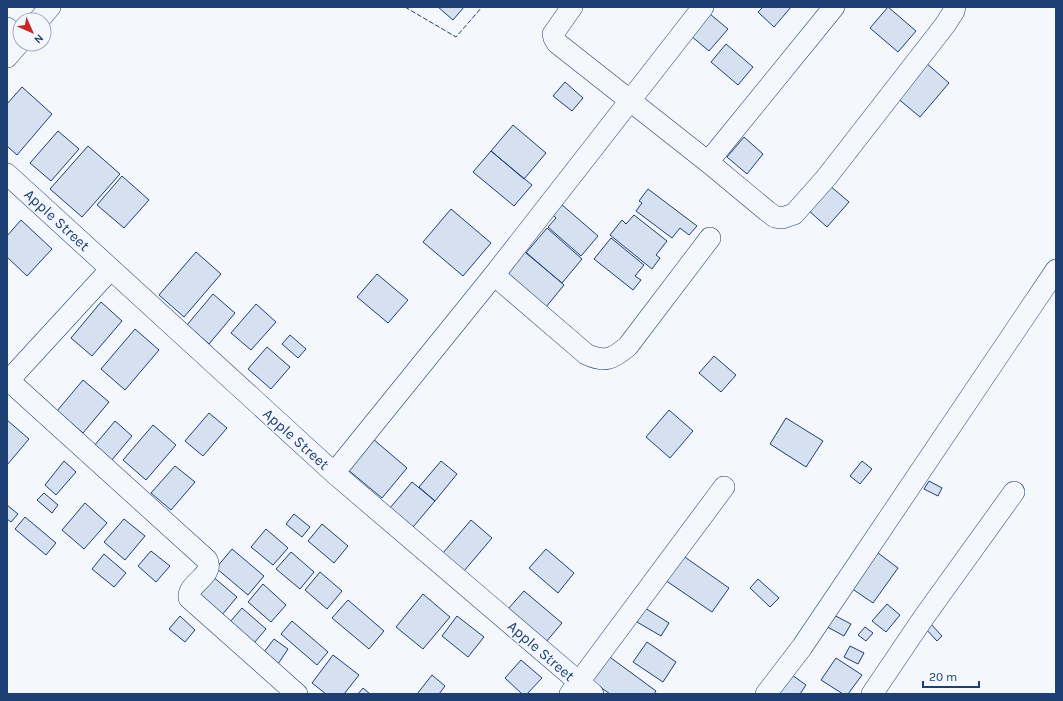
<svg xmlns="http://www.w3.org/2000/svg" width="1063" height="701" font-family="Karla,sans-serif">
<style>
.building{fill:#d5e0f0;stroke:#1d3f73}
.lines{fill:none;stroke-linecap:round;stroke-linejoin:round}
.minor-casing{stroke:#1d3f73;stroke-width:22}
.minor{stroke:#f4f7fb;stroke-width:21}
.fence{stroke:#1d3f73;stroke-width:1;stroke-dasharray:5 2;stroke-linecap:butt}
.labels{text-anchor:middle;stroke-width:3;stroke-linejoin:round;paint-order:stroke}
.street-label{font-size:15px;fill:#1d3f73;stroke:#f4f7fb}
</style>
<rect width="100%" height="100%" fill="#f4f7fb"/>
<path class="building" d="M 438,7 L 464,7 L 453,20 Z
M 763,7 L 791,7 L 774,27 L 758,12 Z
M 888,7 L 916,31 L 898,52 L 870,28 Z
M 704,9 L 728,29 L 709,51 L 685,31 Z
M 726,44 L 753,67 L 738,85 L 711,62 Z
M 925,62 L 949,83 L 920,117 L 896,97 Z
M 565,82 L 583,98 L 572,111 L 553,96 Z
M 22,87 L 52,114 L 17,155 L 7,146 L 7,104 Z
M 513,125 L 546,153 L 524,179 L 491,151 Z
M 58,131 L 79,149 L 51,181 L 30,163 Z
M 744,137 L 763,154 L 747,174 L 727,157 Z
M 88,146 L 120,174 L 82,217 L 50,189 Z
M 491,151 L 532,185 L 514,206 L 473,172 Z
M 122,176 L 149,200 L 124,228 L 97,205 Z
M 829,185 L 849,202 L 827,227 L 808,210 Z
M 648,189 L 697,226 L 689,235 L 680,228 L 672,238 L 636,211 L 642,203 L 639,201 Z
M 561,204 L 598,236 L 581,256 L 548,227 L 556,218 L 552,214 Z
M 451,209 L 491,243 L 463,276 L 423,242 Z
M 634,215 L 667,241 L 656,255 L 660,258 L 652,269 L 610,235 L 622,220 L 626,224 Z
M 21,220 L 52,249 L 27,276 L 7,257 L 7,236 Z
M 547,228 L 582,259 L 562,283 L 526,253 Z
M 611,238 L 644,265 L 635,276 L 641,280 L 633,290 L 594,259 Z
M 521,248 L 564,285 L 546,307 L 502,270 Z
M 196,252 L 221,274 L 184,317 L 159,295 Z
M 377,274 L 408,300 L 388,323 L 357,297 Z
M 213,294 L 235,313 L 209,344 L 187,325 Z
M 101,302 L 122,321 L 92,356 L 71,338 Z
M 256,304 L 276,322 L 251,350 L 231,333 Z
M 135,329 L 159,350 L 125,390 L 101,369 Z
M 290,335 L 306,349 L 298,358 L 282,344 Z
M 267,347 L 290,367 L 271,389 L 248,369 Z
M 714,356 L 736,375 L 721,392 L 699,373 Z
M 83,380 L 109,402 L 83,433 L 57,411 Z
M 669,410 L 693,431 L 670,458 L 646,437 Z
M 209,413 L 227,428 L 203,456 L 185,441 Z
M 786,418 L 823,441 L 806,467 L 770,444 Z
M 7,420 L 29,439 L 7,465 Z
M 115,421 L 132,436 L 111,461 L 94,446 Z
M 153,425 L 176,445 L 146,480 L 123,460 Z
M 373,439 L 407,468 L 382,498 L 347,469 Z
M 64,461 L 76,472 L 56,495 L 45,485 Z
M 441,461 L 457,474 L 435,501 L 419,487 Z
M 862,461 L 872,469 L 860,484 L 850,476 Z
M 175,466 L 195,482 L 171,510 L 151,493 Z
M 929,481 L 942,488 L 938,496 L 924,489 Z
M 412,482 L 435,501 L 413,527 L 390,508 Z
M 44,493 L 58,505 L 52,513 L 37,500 Z
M 85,503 L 107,523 L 84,549 L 62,530 Z
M 7,505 L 18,514 L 11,522 L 7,519 Z
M 294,514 L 310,527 L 302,537 L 286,524 Z
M 25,517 L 56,543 L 46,555 L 15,529 Z
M 124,519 L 145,536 L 125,560 L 104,542 Z
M 471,520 L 492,538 L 464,571 L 443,553 Z
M 322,524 L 348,546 L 334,563 L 308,541 Z
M 266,529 L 288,548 L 273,565 L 251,547 Z
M 232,549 L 264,576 L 248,595 L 216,568 Z
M 546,549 L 574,573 L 558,593 L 529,568 Z
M 874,550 L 898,568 L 873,603 L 848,586 Z
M 151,551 L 170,566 L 156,582 L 138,566 Z
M 291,552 L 314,572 L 300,589 L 276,569 Z
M 679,553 L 729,588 L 712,612 L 662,578 Z
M 104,554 L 126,573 L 114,587 L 92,569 Z
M 320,572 L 342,591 L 327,609 L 305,590 Z
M 212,576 L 237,597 L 221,616 L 197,595 Z
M 758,579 L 779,598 L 770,607 L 750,588 Z
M 263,584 L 286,605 L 271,622 L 248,602 Z
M 524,591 L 562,623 L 546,642 L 508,609 Z
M 423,594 L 450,617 L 423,649 L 396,627 Z
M 348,600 L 384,631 L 369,649 L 332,618 Z
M 887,604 L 900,615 L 886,632 L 872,621 Z
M 242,608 L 266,629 L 254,643 L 230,622 Z
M 645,608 L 669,623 L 661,636 L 637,622 Z
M 828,612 L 851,624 L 844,636 L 822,624 Z
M 180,616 L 195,630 L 185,642 L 169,629 Z
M 457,616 L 484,637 L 468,657 L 442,636 Z
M 292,621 L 328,652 L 317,665 L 281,634 Z
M 930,623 L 942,636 L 937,641 L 925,628 Z
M 865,627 L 873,633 L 866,641 L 858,635 Z
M 274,639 L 288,649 L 276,667 L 261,656 Z
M 647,642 L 676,662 L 663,682 L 633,662 Z
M 850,646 L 864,653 L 858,664 L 844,657 Z
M 333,655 L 359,675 L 344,694 L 326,694 L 312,683 Z
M 607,655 L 656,691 L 654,694 L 610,694 L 589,679 Z
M 836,658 L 862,675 L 848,694 L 843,694 L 821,680 Z
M 521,660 L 542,678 L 527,694 L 522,694 L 505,678 Z
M 785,670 L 806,685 L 800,694 L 769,694 Z
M 432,675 L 445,686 L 439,694 L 417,694 Z
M 363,688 L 370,694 L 358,694 Z"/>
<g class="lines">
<defs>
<path id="minor" d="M 572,7 L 553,34 L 554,38 L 557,43 L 708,162 L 767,211 L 775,217 L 782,218 L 794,214 L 826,178 L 945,25 L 954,11 L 955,7
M 39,20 L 50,7
M 7,28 L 20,40
M 7,57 L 20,42
M 708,162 L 834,7
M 7,174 L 334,473 L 593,694
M 494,275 L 586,354 C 605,363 613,359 628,346 L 710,238
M 7,379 L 207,560 C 215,576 187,583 189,598 L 297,694
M 9,380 L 110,270
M 334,473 L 494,275 L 703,7
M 570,694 L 724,487
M 766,694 L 802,647 L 1056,270
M 872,694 L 924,617 L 1014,492"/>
</defs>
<use href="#minor" class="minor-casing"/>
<use href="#minor" class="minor"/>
<path class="fence" d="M 405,7 L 456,37 L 482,7"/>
</g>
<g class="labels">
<g class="street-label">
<text transform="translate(57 220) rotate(43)" y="5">Apple Street</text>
<text transform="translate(296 439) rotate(42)" y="5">Apple Street</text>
<text transform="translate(541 651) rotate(41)" y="5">Apple Street</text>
</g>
</g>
<rect width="1063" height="701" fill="none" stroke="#1d3f73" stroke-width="16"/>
<g transform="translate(32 32) rotate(135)"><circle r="19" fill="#f4f7fb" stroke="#9eadc5"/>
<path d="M0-3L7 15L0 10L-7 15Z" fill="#c62828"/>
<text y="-6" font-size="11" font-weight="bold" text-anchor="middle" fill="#1d3f73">N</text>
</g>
<path d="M923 681v6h56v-6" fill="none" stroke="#1d3f73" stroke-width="2"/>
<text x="929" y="681" font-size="12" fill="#1d3f73" stroke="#f4f7fb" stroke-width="3" paint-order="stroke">20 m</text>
</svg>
